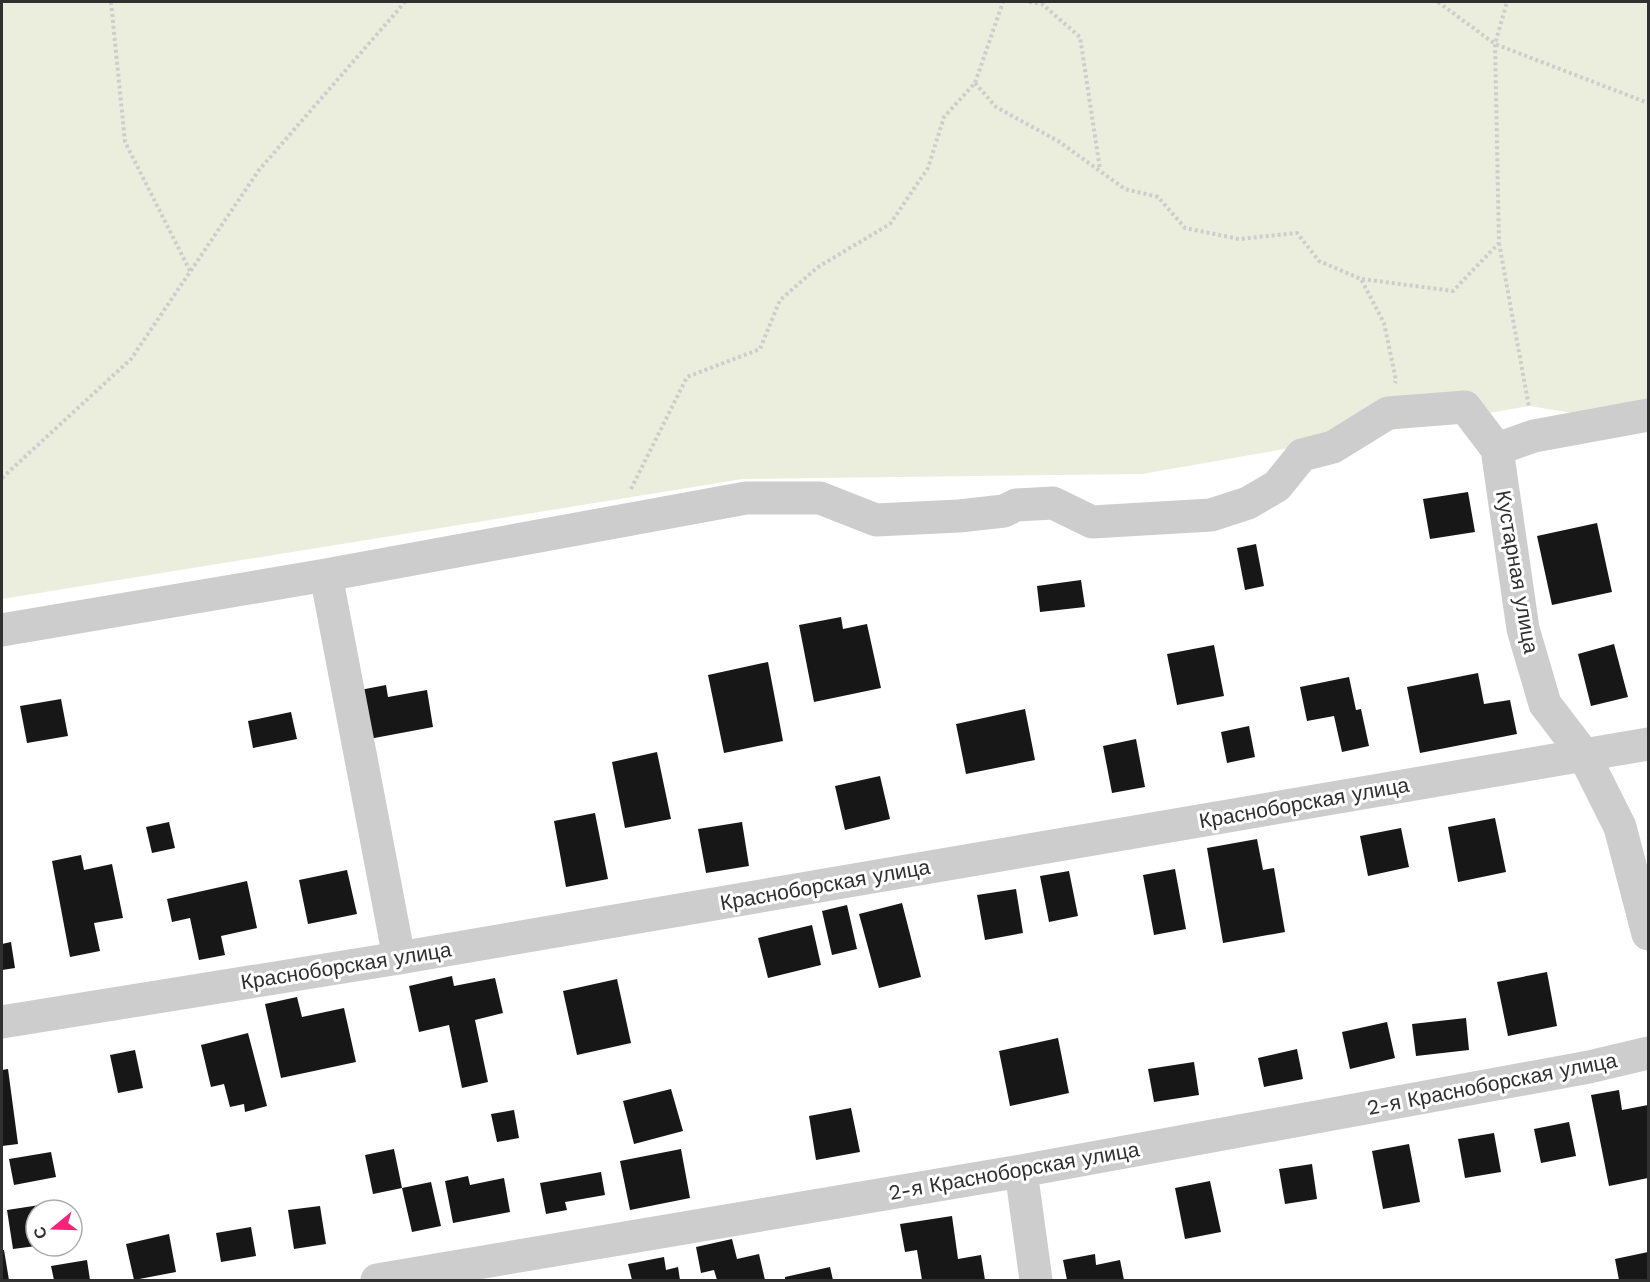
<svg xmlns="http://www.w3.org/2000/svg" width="1650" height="1282" font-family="'Work Sans',sans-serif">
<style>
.green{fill:#eceedd}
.building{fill:#171717}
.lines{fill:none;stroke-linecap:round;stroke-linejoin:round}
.path{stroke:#cdcdcd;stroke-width:4;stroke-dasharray:3 3;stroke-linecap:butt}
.minor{stroke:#cdcdcd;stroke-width:33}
.labels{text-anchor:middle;stroke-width:6;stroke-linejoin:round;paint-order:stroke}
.street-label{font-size:21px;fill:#303030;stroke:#fff}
</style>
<rect width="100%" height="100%" fill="#fff"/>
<path class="green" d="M 2,2 L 1648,2 L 1648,425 L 1529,406 L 1142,474 L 743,479 L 2,599 Z"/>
<path class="building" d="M 1468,492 L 1475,532 L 1430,539 L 1423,499 Z
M 1597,523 L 1612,592 L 1552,605 L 1537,536 Z
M 1256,544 L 1264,586 L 1245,590 L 1237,548 Z
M 1081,580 L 1085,607 L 1040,612 L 1037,586 Z
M 841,617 L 843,629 L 867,624 L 881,688 L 814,702 L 799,625 Z
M 1614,644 L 1628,697 L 1591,706 L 1578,654 Z
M 1214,645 L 1224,696 L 1177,705 L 1167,654 Z
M 768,662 L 783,741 L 724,753 L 708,675 Z
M 1478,673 L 1484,704 L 1510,700 L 1517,734 L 1420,753 L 1407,687 Z
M 1349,677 L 1356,710 L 1361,709 L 1369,746 L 1342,752 L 1334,716 L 1307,721 L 1300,687 Z
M 386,685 L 388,697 L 427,690 L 433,727 L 369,739 L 360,690 Z
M 61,699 L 68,736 L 27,743 L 20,706 Z
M 1025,709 L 1035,760 L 966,774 L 956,724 Z
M 291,712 L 297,739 L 253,748 L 248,721 Z
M 1249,726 L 1255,757 L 1227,763 L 1221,732 Z
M 1136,739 L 1145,787 L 1112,793 L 1103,746 Z
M 657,752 L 671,819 L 625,828 L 612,762 Z
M 880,776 L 890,819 L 845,830 L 835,786 Z
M 595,813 L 608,879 L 566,887 L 554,821 Z
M 1495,818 L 1506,872 L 1458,882 L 1448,827 Z
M 169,822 L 175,848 L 152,853 L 146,827 Z
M 742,822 L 749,866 L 706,873 L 698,829 Z
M 1401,828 L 1409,867 L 1368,876 L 1360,836 Z
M 1257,839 L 1263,870 L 1274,868 L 1285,932 L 1223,943 L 1207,848 Z
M 81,855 L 84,870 L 112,864 L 123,918 L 94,923 L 100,951 L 70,957 L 52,861 Z
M 1175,869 L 1186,929 L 1154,935 L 1143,875 Z
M 347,870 L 357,914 L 308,924 L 299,880 Z
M 1069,871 L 1078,916 L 1049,922 L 1040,876 Z
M 247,881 L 257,928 L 221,936 L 225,955 L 199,960 L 190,918 L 172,922 L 167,899 Z
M 1016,889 L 1023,933 L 985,940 L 977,895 Z
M 902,903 L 921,977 L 879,988 L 859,914 Z
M 847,905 L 857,949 L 832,955 L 822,911 Z
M 812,925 L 821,965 L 768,978 L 758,938 Z
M 11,942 L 15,968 L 2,970 L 2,944 Z
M 1547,972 L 1557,1026 L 1508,1036 L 1497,982 Z
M 452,976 L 454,986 L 495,978 L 503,1013 L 475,1020 L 488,1082 L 462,1088 L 449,1025 L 419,1032 L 409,986 Z
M 617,979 L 631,1043 L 577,1055 L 563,991 Z
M 297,997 L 302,1017 L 344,1008 L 356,1062 L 281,1078 L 265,1004 Z
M 1466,1018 L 1469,1050 L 1416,1056 L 1412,1024 Z
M 1387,1022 L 1395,1058 L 1350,1069 L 1342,1032 Z
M 248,1033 L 267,1106 L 245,1112 L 244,1104 L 230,1107 L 224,1084 L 211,1087 L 201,1045 Z
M 1058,1038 L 1069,1093 L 1010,1106 L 999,1051 Z
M 1297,1049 L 1303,1079 L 1264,1087 L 1258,1058 Z
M 135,1050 L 143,1088 L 118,1093 L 110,1055 Z
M 1194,1062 L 1199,1095 L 1154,1102 L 1148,1069 Z
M 8,1069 L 18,1144 L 2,1146 L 2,1070 Z
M 671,1089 L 683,1131 L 634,1144 L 623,1101 Z
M 1619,1090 L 1622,1110 L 1648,1105 L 1648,1178 L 1609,1186 L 1591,1095 Z
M 851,1108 L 860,1152 L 816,1160 L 809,1116 Z
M 514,1110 L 519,1138 L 497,1142 L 491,1114 Z
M 1569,1122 L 1576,1156 L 1541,1163 L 1534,1129 Z
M 1494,1133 L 1501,1172 L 1465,1178 L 1458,1139 Z
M 1409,1144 L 1420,1202 L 1383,1209 L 1372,1151 Z
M 394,1149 L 402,1188 L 373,1194 L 365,1155 Z
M 681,1149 L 690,1198 L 630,1210 L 620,1161 Z
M 51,1152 L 56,1177 L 14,1185 L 9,1159 Z
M 1312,1164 L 1317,1199 L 1285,1204 L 1279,1169 Z
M 601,1172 L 605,1195 L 565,1202 L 567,1210 L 546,1214 L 540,1183 Z
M 468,1176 L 470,1185 L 504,1178 L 510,1212 L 453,1223 L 445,1181 Z
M 1210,1181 L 1221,1232 L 1185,1239 L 1175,1188 Z
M 431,1182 L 441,1226 L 412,1232 L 402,1188 Z
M 53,1203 L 54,1210 L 36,1210 L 36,1246 L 13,1249 L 7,1210 Z
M 320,1206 L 326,1244 L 294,1249 L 288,1210 Z
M 952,1216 L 958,1259 L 981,1255 L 985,1280 L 922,1280 L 917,1250 L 905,1252 L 900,1224 Z
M 251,1227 L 256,1256 L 221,1262 L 216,1233 Z
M 169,1234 L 176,1272 L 134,1280 L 126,1244 Z
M 732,1239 L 737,1259 L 759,1254 L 765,1280 L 717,1280 L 714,1270 L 701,1273 L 696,1247 Z
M 2,1250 L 4,1250 L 9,1280 L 2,1280 Z
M 1648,1252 L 1648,1280 L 1619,1280 L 1615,1259 Z
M 1095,1254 L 1096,1265 L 1120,1260 L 1124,1280 L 1067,1280 L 1063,1260 Z
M 664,1257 L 666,1270 L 678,1267 L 680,1280 L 632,1280 L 628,1264 Z
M 87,1260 L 90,1280 L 54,1280 L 51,1266 Z
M 830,1267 L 833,1280 L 785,1280 L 785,1277 Z"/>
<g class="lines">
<path class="path" d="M 111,2 L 125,142 L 190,271
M 1029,2 L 1042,4 L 1080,37 L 1100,169
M 1438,2 L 1495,44 L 1648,103
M 975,83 L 996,107 L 1058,141 L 1125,189 L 1158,197 L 1185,228 L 1239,239 L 1297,233 L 1319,261 L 1361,279 L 1384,323 L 1396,380 L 1395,383
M 1499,243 L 1529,407
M 1362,279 L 1453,291 L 1499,243 L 1495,44 L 1507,2
M 2,478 L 131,359 L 259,170 L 405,2
M 631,489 L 687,377 L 760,349 L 780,300 L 818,267 L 890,224 L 928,168 L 944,117 L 975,83 L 1003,2"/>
<path class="minor" d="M 1497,449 L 1534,436 L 1648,415
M 2,630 L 326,575
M 399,958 L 326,575 L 746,498 L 820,498 L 876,520 L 959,516 L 1004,511 L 1016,505 L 1053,503 L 1092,522 L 1211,515 L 1248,503 L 1277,486 L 1302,455 L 1333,447 L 1388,413 L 1465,407 L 1497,449 L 1523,629 L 1545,704 L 1584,755 L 1620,827 L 1648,934
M 2,1022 L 399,958 L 1648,744
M 1021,1171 L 1036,1280
M 377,1280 L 1021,1171 L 1589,1067 L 1648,1053"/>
</g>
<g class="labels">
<g class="street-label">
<text transform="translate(1517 572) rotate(80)" y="7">Кустарная улица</text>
<text transform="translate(1304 803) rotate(-10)" y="7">Красноборская улица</text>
<text transform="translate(825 885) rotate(-10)" y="7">Красноборская улица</text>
<text transform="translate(346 966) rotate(-9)" y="7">Красноборская улица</text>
<text transform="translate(1492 1084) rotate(-11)" y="7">2-я Красноборская улица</text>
<text transform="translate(1014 1171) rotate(-10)" y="7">2-я Красноборская улица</text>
</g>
</g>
<rect width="1650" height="1282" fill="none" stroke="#303030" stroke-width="6"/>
<g transform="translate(54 1228) rotate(251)"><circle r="28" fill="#ffffff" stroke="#acacac" stroke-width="1.5"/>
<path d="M0-4.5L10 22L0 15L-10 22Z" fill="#f62378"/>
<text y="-9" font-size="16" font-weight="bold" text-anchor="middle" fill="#303030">С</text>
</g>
</svg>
